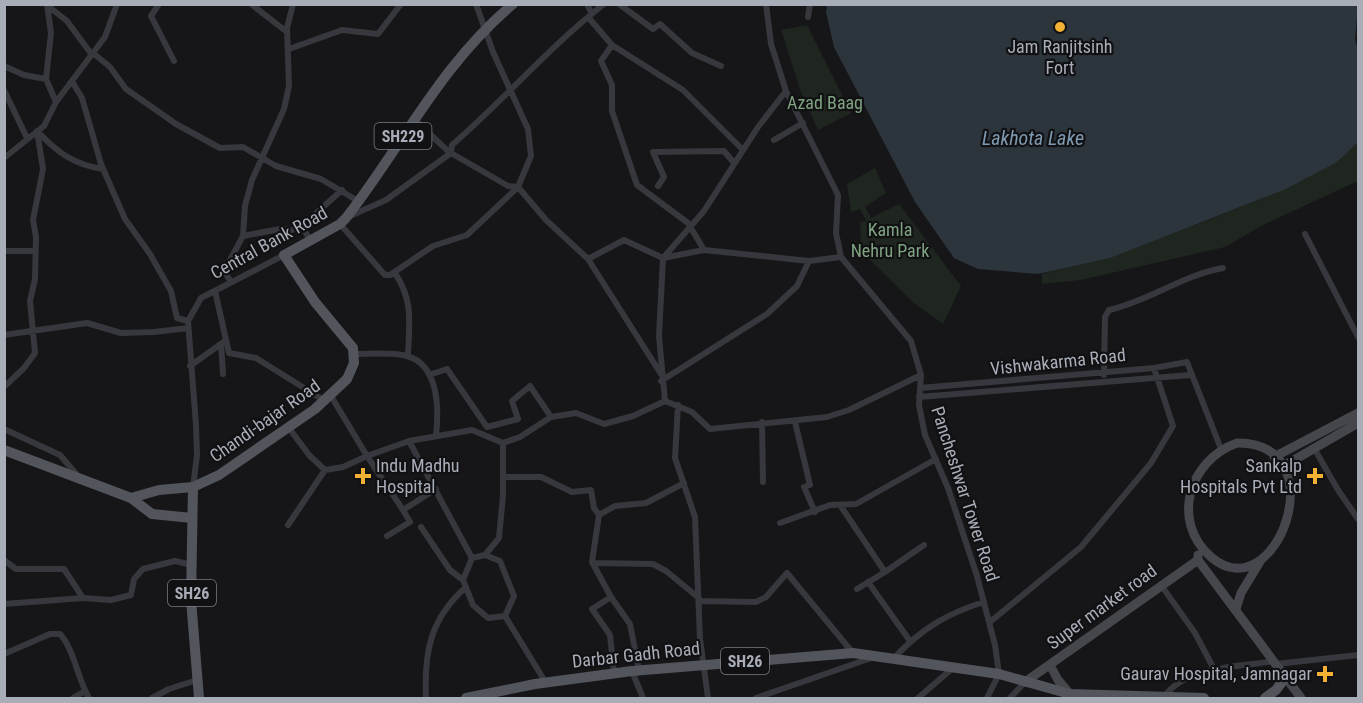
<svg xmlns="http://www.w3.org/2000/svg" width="1363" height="703" font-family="'Roboto Condensed',sans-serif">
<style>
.green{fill:#1e261f}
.water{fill:#2c353c}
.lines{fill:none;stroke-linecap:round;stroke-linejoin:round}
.minor{stroke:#37383d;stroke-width:6}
.secondary{stroke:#45474d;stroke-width:9}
.primary{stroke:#53555c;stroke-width:10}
.poi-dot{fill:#f2b134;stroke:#111113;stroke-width:2}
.labels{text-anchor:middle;stroke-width:4.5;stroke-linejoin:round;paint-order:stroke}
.shield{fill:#111113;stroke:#7b7e86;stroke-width:1.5}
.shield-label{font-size:16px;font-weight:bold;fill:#a8adb8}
.poi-label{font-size:18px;fill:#a8adb8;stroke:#111113;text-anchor:end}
.park-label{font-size:18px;fill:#7fa381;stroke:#111113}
.street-label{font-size:18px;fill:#a8adb8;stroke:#111113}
.water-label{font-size:20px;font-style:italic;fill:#7f9bb3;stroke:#111113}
</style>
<rect width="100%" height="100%" fill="#161618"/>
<path class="green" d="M 807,25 L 851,113 L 818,130 L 801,92 L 781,30 Z
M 1358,141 L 1358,181 L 1263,225 L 1225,247 L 1081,280 L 1042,284 L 1042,274 C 1105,257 1165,237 1226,213 C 1274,194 1320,178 1358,141 Z
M 875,168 L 886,193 L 865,207 L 871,218 L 899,204 L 961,286 L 943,324 L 914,303 L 861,251 L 860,222 L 866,221 L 860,209 L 851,212 L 847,184 Z"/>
<path class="water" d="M 827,4 L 1358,5 L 1355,40 L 1358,50 L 1358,142 L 1337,162 L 1286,189 L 1110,258 L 1038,274 L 978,269 L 954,258 L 915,202 L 834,47 L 826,12 Z"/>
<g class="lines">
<path class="minor" d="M 47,4 L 51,33 L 46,79 L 56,102
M 159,4 L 151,16 L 174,61
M 251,4 L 287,32
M 587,4 L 592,14
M 619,4 L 653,29 L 660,24 L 692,53 L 721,66
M 766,4 L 771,44 L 786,91 L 838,195 L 836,233 L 841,257 L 911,341 L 921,375 L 919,405 L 925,435 L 948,488 L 977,576 L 995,645 L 999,674 L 987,698
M 48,6 L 67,21 L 92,55
M 588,17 L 612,45 L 683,90 L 743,150
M 808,17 L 810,4
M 612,45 L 601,61 L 612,85 L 612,111 L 637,185 L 688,223 L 704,250
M 289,49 L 342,30 L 378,34 L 401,4
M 93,53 L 110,67 L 126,89 L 176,124 L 220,148 L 243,147 L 276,166 L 321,179 L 358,201
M 4,66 L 24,75 L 46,79
M 73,83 L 82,98 L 101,164 L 125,219 L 150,254 L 171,291 L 177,318 L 188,321
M 4,90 L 27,138
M 414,119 L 450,153
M 38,132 C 57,152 74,165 103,169
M 774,140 L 803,123
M 451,153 L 452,145 C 504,100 549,47 604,4
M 4,158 L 44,126 L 56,102 L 105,37 L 117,4
M 658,186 L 664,177 L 653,152 L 724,151 L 734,163
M 350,216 L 386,200 L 451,153 L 508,186 L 518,187 L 546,220 L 588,259 L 661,374
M 340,224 L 385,275 L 390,275 L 433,246 L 467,235 L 518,187 L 531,156 L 528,129 L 493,52 L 476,4
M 302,226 L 310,240
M 1305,234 L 1358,337
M 243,236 L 280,229 L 292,230 L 302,226 L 342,190
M 4,251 L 35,251
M 588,259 L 624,240 L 663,258 L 704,211 L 758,127 L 786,91
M 395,273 C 414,302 409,323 408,356
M 231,282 L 224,271 L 243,236 L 245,206 L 252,180 L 284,109 L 289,86 L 287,28 L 293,4
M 215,291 L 229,353 L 256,358 L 325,401
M 4,335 L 87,323 L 121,333 L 154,332 L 188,328
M 221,344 L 223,374
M 355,354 C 372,354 391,352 407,356 C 439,365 439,409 436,435
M 190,366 L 225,341
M 429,375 L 447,369 L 487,427 L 518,419 L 512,401 L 530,386 L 551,417
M 1104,375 L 1105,317 L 1109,310 C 1149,301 1183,275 1223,268
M 661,381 L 767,314 L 797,286 L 809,261
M 4,387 L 24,368 L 35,353 L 30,301 L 35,279 L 36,237 L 33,220 L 43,169 L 37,131
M 920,388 L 1154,368 L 1187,362 L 1221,449
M 331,396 L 367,456 L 409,441 L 472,430 L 503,443 L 520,437 L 551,417 L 576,413 L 604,424 L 633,416 L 665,401 L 692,412 L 710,429 L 827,417 L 849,410 L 921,375
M 919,397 L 1190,375
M 665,401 L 659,336 L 663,258 L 704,250 L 809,261 L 841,257
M 678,405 L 675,458 L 695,517 L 700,639 L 708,698
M 762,422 L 763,482
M 795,422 L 810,485 L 804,487 L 815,512
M 289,428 L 309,455 L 325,470 L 343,467 L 367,456 L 403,510
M 4,429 L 60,455 L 78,476
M 409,441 L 472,558 L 463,580 L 473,605 L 488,618 L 505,616
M 1314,448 L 1338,490 L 1358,519
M 503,477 L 541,477 L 572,492 L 591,490 L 594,508 L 599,515
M 193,487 L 197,455 L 196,425 L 188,321 L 201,298 L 284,255
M 840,505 L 885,572 L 857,589
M 780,523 L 830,505 L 856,504 L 936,459
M 288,525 L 325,470
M 421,527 L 450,570 L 463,580
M 387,536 L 410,522 L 403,510 L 436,489
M 485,555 L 499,538 L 503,495 L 503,443
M 472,558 L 485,555 L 500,561 L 514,596 L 505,616
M 4,560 L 16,569 L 64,569 L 83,598
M 593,563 L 653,564 L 666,571 L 699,598
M 885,572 L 924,545
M 868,582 L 910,641
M 1161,585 L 1195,633 L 1215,671
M 611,597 L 592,562 L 599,515 L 615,506 L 646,503 L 684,483
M 699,601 L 756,602 L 766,597 L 787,573 L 853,653
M 4,604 L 83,598 L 111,600 L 131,595 L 134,579 L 143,569 L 175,561 L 192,565
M 505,616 L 546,683
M 990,622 L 1081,547 L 1151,463 L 1173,426 L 1154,368
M 4,654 L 50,634 L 60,634 C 74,649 78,680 89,698
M 895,657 C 921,629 948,613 984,602
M 1276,664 L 1358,655
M 632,671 L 643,698
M 614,673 L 610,635 L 592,609 L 611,597 L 630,624 L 639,670
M 1164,697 C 1185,666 1240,667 1273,661
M 73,698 L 85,691
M 152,698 L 169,689 L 197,680
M 426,698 C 424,652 430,619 466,587
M 756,698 L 874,657
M 918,698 L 954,667
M 1010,698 L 1025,682"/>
<path class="secondary" d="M 1237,443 C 1338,442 1276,613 1211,557 C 1170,521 1189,460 1237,443 Z
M 1274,457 L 1358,413
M 1282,467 L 1358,423
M 1198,555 L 1198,560 L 1301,698
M 1236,609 L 1241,593 L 1261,560
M 1050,665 L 1058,680 L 1070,694
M 1025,682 L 1198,560"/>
<path class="primary" d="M 4,450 L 131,498 L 152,514 L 192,518
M 193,487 L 191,600 L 199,698
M 131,498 L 159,490 L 193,487 L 219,475 L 315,409 L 347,379 L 354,363 L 353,348 L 315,302 L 284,255 L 340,224 L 346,218 C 402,146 441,64 513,4
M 466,698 L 535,684 L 632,671 L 853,653 L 999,674 L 1070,694 L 1204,698
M 1265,698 L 1276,690 L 1285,678"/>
</g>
<g class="poi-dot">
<circle cx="1060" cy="27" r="6"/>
<path d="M360 467h6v6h6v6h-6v6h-6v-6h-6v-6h6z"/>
<path d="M1312 467h6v6h6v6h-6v6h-6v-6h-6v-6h6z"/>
<path d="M1322 665h6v6h6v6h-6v6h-6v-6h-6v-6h6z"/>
</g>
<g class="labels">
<g class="shield">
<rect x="374.5" y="123" width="57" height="26" rx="4.5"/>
<rect x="168" y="580" width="48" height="26" rx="4.5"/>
<rect x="721" y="648" width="48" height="26" rx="4.5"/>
</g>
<g class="shield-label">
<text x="403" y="142">SH229</text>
<text x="192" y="599">SH26</text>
<text x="745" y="667">SH26</text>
</g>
<g class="poi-label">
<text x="1060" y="53" text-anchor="middle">Jam Ranjitsinh<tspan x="1060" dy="21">Fort</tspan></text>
<text x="376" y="472" text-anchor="start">Indu Madhu<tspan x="376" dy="21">Hospital</tspan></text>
<text x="1302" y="472">Sankalp<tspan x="1302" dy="21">Hospitals Pvt Ltd</tspan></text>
<text x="1312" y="680">Gaurav Hospital, Jamnagar</text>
</g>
<g class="park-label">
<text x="825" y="109">Azad Baag</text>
<text x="890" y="236">Kamla<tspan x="890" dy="21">Nehru Park</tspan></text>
</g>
<g class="street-label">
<text transform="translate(269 243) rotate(-29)" y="6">Central Bank Road</text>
<text transform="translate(1058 362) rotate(-6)" y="6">Vishwakarma Road</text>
<text transform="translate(265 421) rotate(-35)" y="6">Chandi-bajar Road</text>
<text transform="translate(965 494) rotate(72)" y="6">Pancheshwar Tower Road</text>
<text transform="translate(1102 607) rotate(-36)" y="6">Super market road</text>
<text transform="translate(636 655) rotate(-6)" y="6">Darbar Gadh Road</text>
</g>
<g class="water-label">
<text x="1033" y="145">Lakhota Lake</text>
</g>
</g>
<rect width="1363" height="703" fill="none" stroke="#a8adb8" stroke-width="12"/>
</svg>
